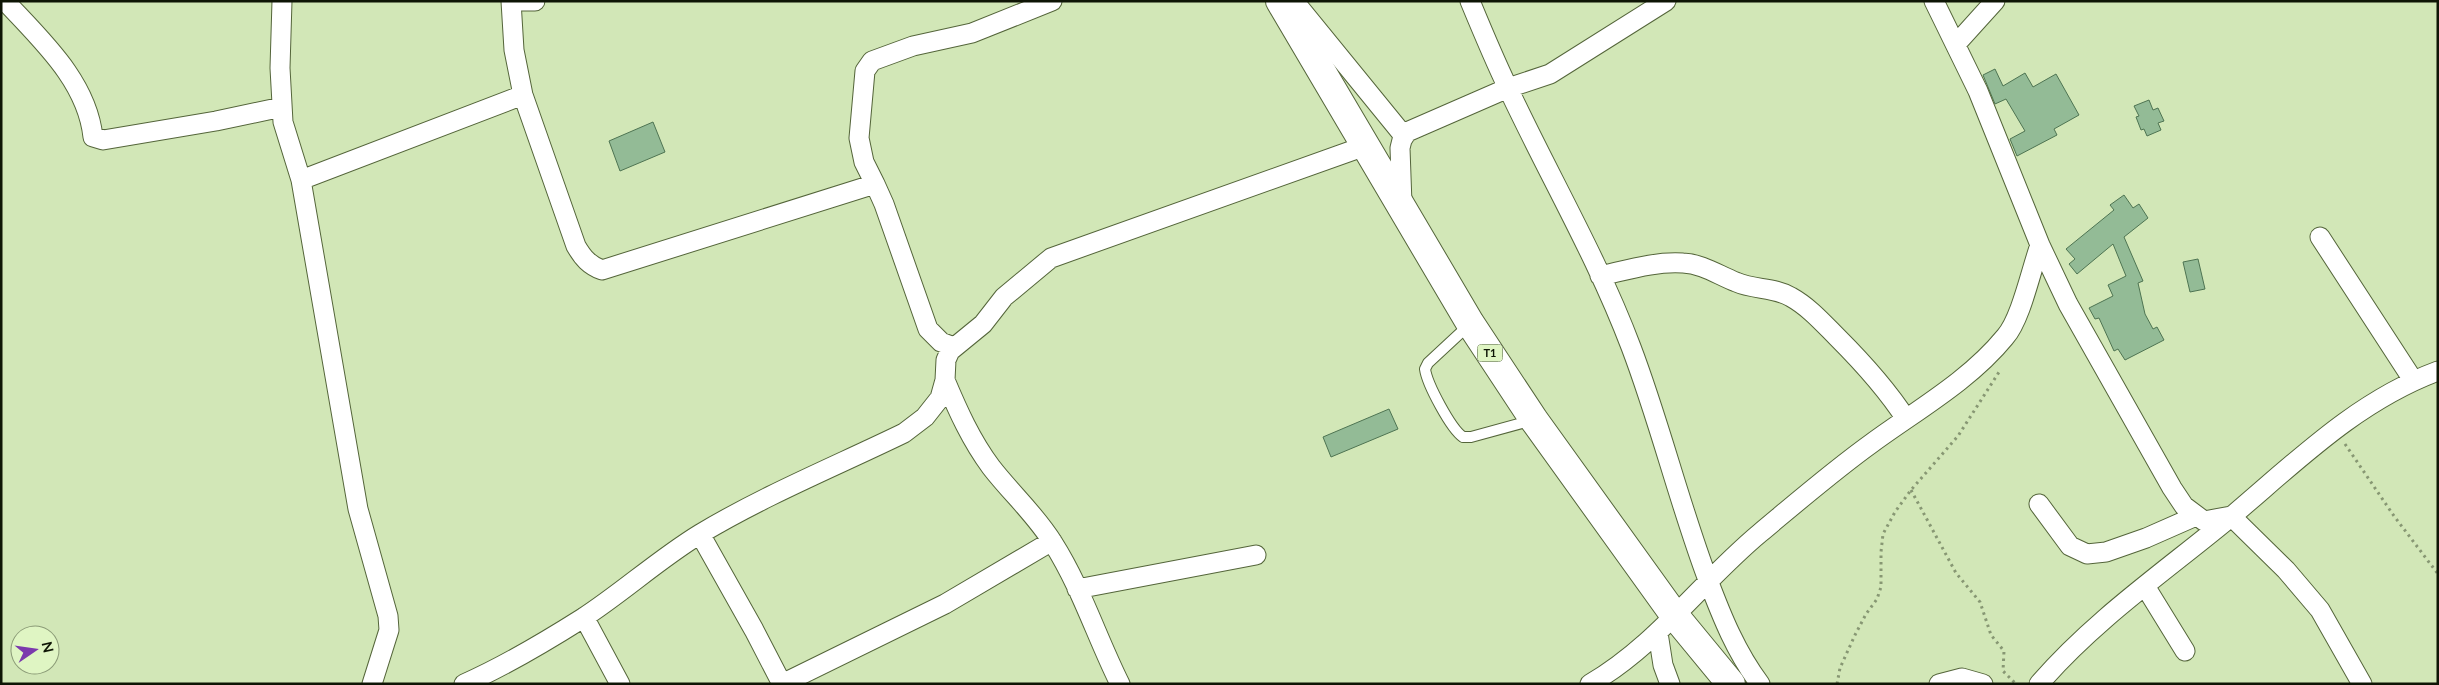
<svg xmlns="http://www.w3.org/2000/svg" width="2439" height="685" font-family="Lato,sans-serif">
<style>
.building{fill:#93bb96;stroke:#4e7452}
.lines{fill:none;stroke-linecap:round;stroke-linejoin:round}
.service-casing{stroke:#54653a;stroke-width:12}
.minor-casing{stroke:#54653a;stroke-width:21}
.trunk-casing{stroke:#54653a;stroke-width:30}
.path{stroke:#879773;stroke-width:3;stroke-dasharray:2.5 4;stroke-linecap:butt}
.service{stroke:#fff;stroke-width:10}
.minor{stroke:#fff;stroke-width:19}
.trunk{stroke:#fff;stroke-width:28}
.labels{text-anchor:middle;stroke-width:4.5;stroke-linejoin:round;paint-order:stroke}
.shield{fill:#dff5c3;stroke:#4d583e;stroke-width:1}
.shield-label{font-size:11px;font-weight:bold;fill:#0e1505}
</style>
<rect width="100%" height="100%" fill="#d2e7b7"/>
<path class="building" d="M 1995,69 L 2003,86 L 2025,73 L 2033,87 L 2056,74 L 2079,115 L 2054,129 L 2057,135 L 2017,156 L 2010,139 L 2025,131 L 2006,99 L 1995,104 L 1983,75 Z
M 2149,100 L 2153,110 L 2158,108 L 2164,121 L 2158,123 L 2161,130 L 2147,136 L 2144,129 L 2141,130 L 2136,117 L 2139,116 L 2134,106 Z
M 653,122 L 665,152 L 620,171 L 609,141 Z
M 2124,195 L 2133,208 L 2139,204 L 2148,218 L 2124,237 L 2143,281 L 2138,283 L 2145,314 L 2153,329 L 2157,327 L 2164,340 L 2125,360 L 2118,349 L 2114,351 L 2099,318 L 2095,319 L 2089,308 L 2113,296 L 2108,285 L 2126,276 L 2113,244 L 2077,274 L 2069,264 L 2075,259 L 2066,249 L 2114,210 L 2110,205 Z
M 2198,259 L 2205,289 L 2190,292 L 2183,262 Z
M 1389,409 L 1398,429 L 1331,457 L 1323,437 Z"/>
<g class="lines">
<defs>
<path id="service" d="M 1470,324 L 1428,363 L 1425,369 C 1427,384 1451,429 1463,437 L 1471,437 L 1533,420"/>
<path id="minor" d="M 5,1 C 41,40 87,81 93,137 L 103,140 L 216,121 L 282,107
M 282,1 L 280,68 L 283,122 L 301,180 L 358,509 L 388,616 L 389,630 L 372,684
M 511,1 L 514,50 L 523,95 L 576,246 C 583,258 589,265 602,270 L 875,184 L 884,204 L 928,329 L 941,342 L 954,347
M 524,1 L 535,1
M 1294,1 L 1404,136
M 1470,1 C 1482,30 1494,59 1508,88 C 1548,174 1597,257 1631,347 C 1660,423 1679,503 1708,580 C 1722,617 1736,652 1760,684
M 1934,1 L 1978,91 L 2040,245 L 2068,304 L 2172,488 L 2184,506 L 2204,521 L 2231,516 L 2286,570 L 2320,610 L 2362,684
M 1957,43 L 1995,1
M 301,180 L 523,95
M 875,184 L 864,162 L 859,138 L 865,71 L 872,61 L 913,46 L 972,33 L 1052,1
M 1402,204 L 1400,148 L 1402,140 L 1407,132 L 1508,88 L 1550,74 L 1666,1
M 2320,237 L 2413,380
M 1600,276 C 1627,270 1656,261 1683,263 C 1703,264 1718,275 1736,282 C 1754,290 1774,287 1791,297 C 1809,307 1823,323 1837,337 C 1863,363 1886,388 1906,419
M 945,380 C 958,411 971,440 991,467 C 1011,493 1036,515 1053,543 C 1081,587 1097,638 1120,684
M 2039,504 L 2070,546 L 2087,554 L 2106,552 L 2146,538 L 2196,516
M 700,534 L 754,630 L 782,684
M 2145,586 L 2185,651
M 1077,589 L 1256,555
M 584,617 L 620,684
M 1658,633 L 1663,665 L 1670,684
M 464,684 C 505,666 545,642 583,618 C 623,592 659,559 700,534 C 765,495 836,466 904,433 L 925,417 L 940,398 L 945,380 L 946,360 L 950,351 L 983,324 L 1004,297 L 1051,258 L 1365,146
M 782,684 L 945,604 L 1052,541
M 1590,684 C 1657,645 1701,582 1760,533 C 1796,503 1833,471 1872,443 C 1917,410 1969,381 2005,337 C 2021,319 2031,270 2040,245
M 1939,684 L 1962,678 L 1983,684
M 2039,684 C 2095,619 2167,570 2232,516 C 2297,461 2357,401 2438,371"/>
<path id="trunk" d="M 1280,1 L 1470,323 L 1534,420 L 1675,616 L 1731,684"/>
</defs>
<use href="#service" class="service-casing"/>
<use href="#minor" class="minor-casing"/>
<use href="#trunk" class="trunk-casing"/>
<path class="path" d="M 2345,444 L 2394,516 L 2438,574
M 1911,490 L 1956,573 L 1980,602 L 1991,635 L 2004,651 L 2003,671 L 2016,684
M 1837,684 L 1840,668 L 1855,635 L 1866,614 L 1877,599 L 1881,587 L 1881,552 L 1883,534 L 1895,512 L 1911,490 L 1958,436 L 2001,369"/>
<use href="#service" class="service"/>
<use href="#minor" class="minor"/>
<use href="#trunk" class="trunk"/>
</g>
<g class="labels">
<rect class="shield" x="1477.5" y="344.5" width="25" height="17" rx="4"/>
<g class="shield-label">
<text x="1490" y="357">T1</text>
</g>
</g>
<rect width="2439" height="685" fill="none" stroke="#0e1505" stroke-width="5"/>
<g transform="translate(35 650) rotate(77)"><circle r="24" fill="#dff5c3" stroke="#8b9b77"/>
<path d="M0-4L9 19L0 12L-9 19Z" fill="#7b39ad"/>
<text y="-8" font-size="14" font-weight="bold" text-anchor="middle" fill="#0e1505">N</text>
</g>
</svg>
